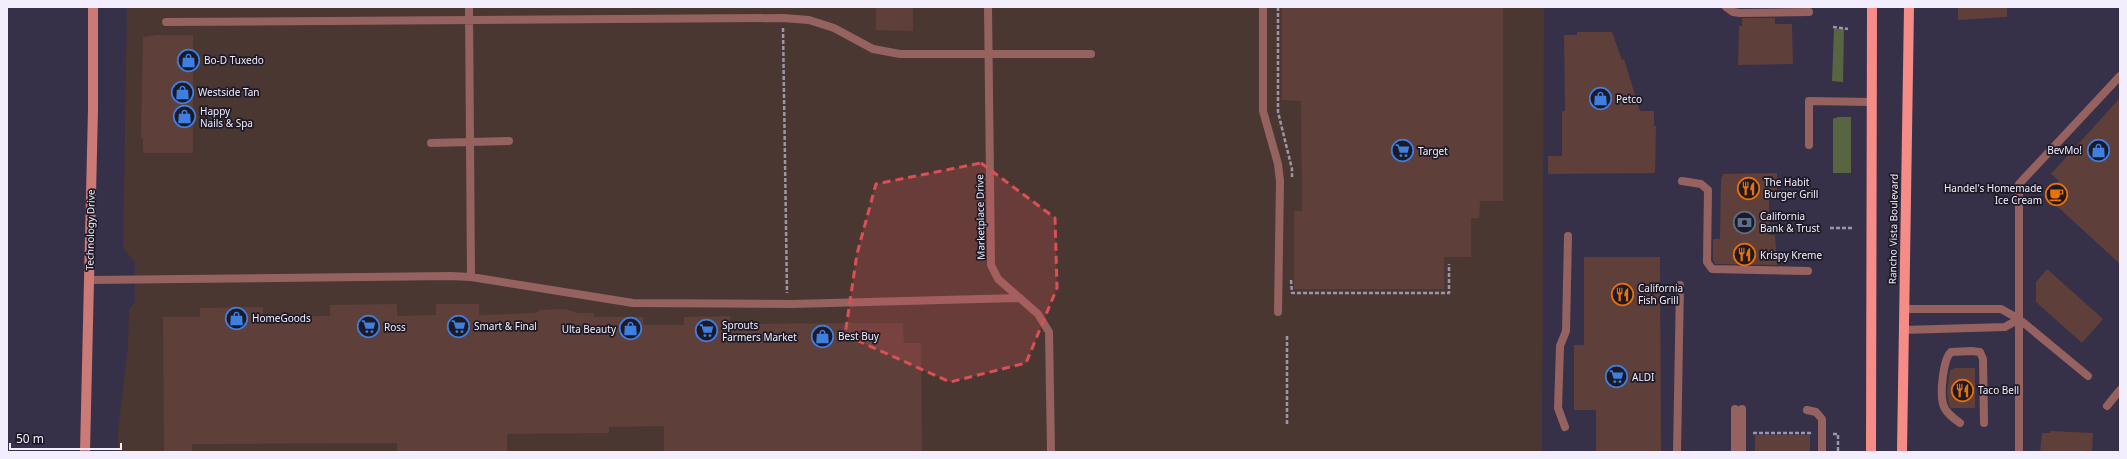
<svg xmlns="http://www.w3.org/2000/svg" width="2127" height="459" font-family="'Noto Sans',sans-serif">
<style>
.commercial{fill:#4b3732}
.green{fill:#586540}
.building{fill:#5e3f3a}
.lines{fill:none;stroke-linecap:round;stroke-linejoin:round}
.path{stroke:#9b96aa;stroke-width:2.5;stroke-dasharray:4 2;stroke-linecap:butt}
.lane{stroke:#96625f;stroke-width:8}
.secondary{stroke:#cc7a76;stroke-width:10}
.primary{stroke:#f58c87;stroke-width:10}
.marked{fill:#dc5053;fill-opacity:0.2;stroke:#dc5053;stroke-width:3;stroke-dasharray:8 5;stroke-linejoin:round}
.labels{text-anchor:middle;stroke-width:3.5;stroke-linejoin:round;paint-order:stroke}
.poi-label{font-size:10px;fill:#f2eefe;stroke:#1d1a26;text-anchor:start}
.street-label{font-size:10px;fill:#f2eefe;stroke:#1d1a26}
</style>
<rect width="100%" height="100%" fill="#373049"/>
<path class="commercial" d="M 127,7 L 1544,7 L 1542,452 L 118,452 L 118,431 L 128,346 L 129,310 L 135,302 L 135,263 L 123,247 Z"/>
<path class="green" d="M 1834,29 L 1844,29 L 1843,82 L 1832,81 Z
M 1838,117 L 1851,117 L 1851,173 L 1833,173 L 1833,119 Z"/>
<path class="building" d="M 876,7 L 913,7 L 913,31 L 876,30 Z
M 1282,7 L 1503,7 L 1503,201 L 1480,201 L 1479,218 L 1471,218 L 1471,257 L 1444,257 L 1444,289 L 1294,289 L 1294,211 L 1302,211 L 1301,101 L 1282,100 Z
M 1958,7 L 2007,7 L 2007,17 L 1958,20 Z
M 1742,18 L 1775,18 L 1775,24 L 1792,24 L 1793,64 L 1738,65 L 1739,26 L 1742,26 Z
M 1577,32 L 1612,32 L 1622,60 L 1624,59 L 1640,111 L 1654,111 L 1654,126 L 1656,126 L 1655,173 L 1548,174 L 1548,156 L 1562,156 L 1562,111 L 1565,111 L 1564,35 L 1577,35 Z
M 157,35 L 193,35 L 193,153 L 143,153 L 143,138 L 141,138 L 143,37 Z
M 2120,98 L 2120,264 L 2046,196 L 2059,181 L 2051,174 Z
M 1777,173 L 1777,196 L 1769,196 L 1769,235 L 1775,235 L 1777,265 L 1715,264 L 1713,260 L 1713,239 L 1720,239 L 1721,180 L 1723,174 Z
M 1584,257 L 1660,257 L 1661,452 L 1596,451 L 1596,410 L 1574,410 L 1574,345 L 1584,345 Z
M 2047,269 L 2103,319 L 2082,343 L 2036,302 L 2036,282 Z
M 397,304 L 397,316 L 436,315 L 436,304 L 479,304 L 479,315 L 536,313 L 540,310 L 565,309 L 578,313 L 594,313 L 594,317 L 643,317 L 643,325 L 684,325 L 684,317 L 730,316 L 730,324 L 903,323 L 904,343 L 921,343 L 922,452 L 664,452 L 664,426 L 609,427 L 609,433 L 507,434 L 507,452 L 397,452 L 397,443 L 192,444 L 192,452 L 164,452 L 163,317 L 200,317 L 200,308 L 263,307 L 263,317 L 330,316 L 330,305 Z
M 1955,368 L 1975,368 L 1975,408 L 1951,408 L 1949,405 L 1947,392 L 1950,370 Z
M 2050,431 L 2093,433 L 2092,452 L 2040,452 L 2042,433 L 2050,433 Z
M 1755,435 L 1810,435 L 1810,452 L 1755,452 Z"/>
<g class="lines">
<path class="path" d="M 1278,7 L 1278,112 L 1292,169 L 1292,177
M 1833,27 L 1848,29
M 783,28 L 787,293
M 1830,228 L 1853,228
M 1291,280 L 1292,293 L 1449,293 L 1449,264
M 1287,336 L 1287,425
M 1753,433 L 1811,433
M 1833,434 L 1838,434 L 1838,452"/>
<path class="lane" d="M 469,7 L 471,277
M 988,7 L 991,265 L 998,279 L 1038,314 L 1049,332 L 1051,452
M 1263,7 L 1263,111 L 1278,164 L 1280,181 L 1278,312
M 1726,7 L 1733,12 L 1740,13 L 1809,12
M 166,22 L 783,18 L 809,20 L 834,28 L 873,49 L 900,54 L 1091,54
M 431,143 L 509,141
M 1809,145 L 1809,101 L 1871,102
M 1682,181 L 1701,184 L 1708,190 L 1707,262 L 1712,269 L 1808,271
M 89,280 L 451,276 L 471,277 L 633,303 L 792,304 L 1020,298
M 1904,309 L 2001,309 L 2019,319 L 2088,376
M 1903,330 L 2005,327 L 2019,319
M 2107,406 L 2120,390
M 1735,409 L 1735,452
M 1742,409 L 1742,452
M 1807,410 L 1816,412 L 1822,419 L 1822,452
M 1960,423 C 1953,418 1945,412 1943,404 C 1940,393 1943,359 1951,352 L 1971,351 L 1980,352 L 1983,359 L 1984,423
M 1565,427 L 1558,408 L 1560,346 L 1566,331 L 1568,236
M 1677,452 L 1680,285
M 2019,452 L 2019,184 L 2120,76"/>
<path class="secondary" d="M 85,452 L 93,109 L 93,7"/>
<path class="primary" d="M 1871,452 L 1872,7
M 1902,452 L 1909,7"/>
</g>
<path class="marked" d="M 981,163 L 1055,218 L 1057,288 L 1026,363 L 950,382 L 845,335 L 857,254 L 876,184 Z"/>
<defs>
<symbol id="shop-ring" viewBox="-11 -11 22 22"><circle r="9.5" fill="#1d1a26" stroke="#3f7fe0" stroke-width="1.5"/><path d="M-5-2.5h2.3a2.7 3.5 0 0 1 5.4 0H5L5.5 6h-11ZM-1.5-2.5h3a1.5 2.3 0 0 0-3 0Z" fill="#3f7fe0"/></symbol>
<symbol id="supermarket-ring" viewBox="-11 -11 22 22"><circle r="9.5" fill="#1d1a26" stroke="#3f7fe0" stroke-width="1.5"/><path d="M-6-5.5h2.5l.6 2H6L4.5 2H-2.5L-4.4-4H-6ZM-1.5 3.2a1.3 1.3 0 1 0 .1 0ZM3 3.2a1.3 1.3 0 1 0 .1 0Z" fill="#3f7fe0"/></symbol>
<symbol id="restaurant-ring" viewBox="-11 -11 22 22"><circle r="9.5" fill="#1d1a26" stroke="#e8710a" stroke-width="1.5"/><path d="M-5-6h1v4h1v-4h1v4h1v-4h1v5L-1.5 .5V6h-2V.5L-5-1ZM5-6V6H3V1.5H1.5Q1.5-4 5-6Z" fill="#e8710a"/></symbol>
<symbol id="cafe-ring" viewBox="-11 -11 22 22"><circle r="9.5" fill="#1d1a26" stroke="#e8710a" stroke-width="1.5"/><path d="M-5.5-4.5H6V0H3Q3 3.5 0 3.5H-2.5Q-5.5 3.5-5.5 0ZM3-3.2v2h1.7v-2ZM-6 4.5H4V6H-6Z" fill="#e8710a"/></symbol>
<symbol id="bank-ring" viewBox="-11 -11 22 22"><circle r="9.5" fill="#1d1a26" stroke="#5c6f8a" stroke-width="1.5"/><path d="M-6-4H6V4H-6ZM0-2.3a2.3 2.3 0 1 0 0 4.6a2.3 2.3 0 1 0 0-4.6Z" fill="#5c6f8a"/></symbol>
</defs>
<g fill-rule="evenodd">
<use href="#shop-ring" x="176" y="48" width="25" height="25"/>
<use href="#shop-ring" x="170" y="80" width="25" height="25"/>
<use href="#shop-ring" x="1588" y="86" width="25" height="25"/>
<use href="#shop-ring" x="172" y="104" width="25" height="25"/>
<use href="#shop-ring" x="2086" y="138" width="25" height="25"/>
<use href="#supermarket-ring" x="1390" y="138" width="25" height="25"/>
<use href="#restaurant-ring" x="1736" y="176" width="25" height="25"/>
<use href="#cafe-ring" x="2044" y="182" width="25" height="25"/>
<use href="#bank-ring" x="1732" y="210" width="25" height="25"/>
<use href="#restaurant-ring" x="1732" y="242" width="25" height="25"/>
<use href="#restaurant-ring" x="1610" y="282" width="25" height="25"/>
<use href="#shop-ring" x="224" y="306" width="25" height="25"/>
<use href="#supermarket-ring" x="446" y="314" width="25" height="25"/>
<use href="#supermarket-ring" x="356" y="314" width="25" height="25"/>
<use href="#shop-ring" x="618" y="316" width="25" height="25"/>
<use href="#supermarket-ring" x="694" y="318" width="25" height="25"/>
<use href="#shop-ring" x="810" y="324" width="25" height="25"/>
<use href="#supermarket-ring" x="1604" y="364" width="25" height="25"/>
<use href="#restaurant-ring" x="1950" y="378" width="25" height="25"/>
</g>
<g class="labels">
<g class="poi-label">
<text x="204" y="64">Bo-D Tuxedo</text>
<text x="198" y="96">Westside Tan</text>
<text x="1616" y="103">Petco</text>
<text x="200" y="115">Happy<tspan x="200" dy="12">Nails &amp; Spa</tspan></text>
<text x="2082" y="154" text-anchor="end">BevMo!</text>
<text x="1418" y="155">Target</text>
<text x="1764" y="186">The Habit<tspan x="1764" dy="12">Burger Grill</tspan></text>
<text x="2042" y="192" text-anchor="end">Handel's Homemade<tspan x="2042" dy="12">Ice Cream</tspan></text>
<text x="1760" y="220">California<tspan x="1760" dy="12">Bank &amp; Trust</tspan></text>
<text x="1760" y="259">Krispy Kreme</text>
<text x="1638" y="292">California<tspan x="1638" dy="12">Fish Grill</tspan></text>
<text x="252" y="322">HomeGoods</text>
<text x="722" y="329">Sprouts<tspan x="722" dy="12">Farmers Market</tspan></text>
<text x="474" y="330">Smart &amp; Final</text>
<text x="384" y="331">Ross</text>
<text x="616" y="333" text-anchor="end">Ulta Beauty</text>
<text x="838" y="340">Best Buy</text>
<text x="1632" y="381">ALDI</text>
<text x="1978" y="394">Taco Bell</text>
</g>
<g class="street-label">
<text transform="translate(980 217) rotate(-91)" y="4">Marketplace Drive</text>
<text transform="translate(1893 229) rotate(-89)" y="4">Rancho Vista Boulevard</text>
<text transform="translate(90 230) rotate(-89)" y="4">Technology Drive</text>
</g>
</g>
<rect width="2127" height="459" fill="none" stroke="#f2eefe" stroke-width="16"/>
<path d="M10 443v6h111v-6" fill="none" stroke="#f2eefe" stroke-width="2"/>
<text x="16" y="443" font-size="12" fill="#f2eefe" stroke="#1d1a26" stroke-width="3" paint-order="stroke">50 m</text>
</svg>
